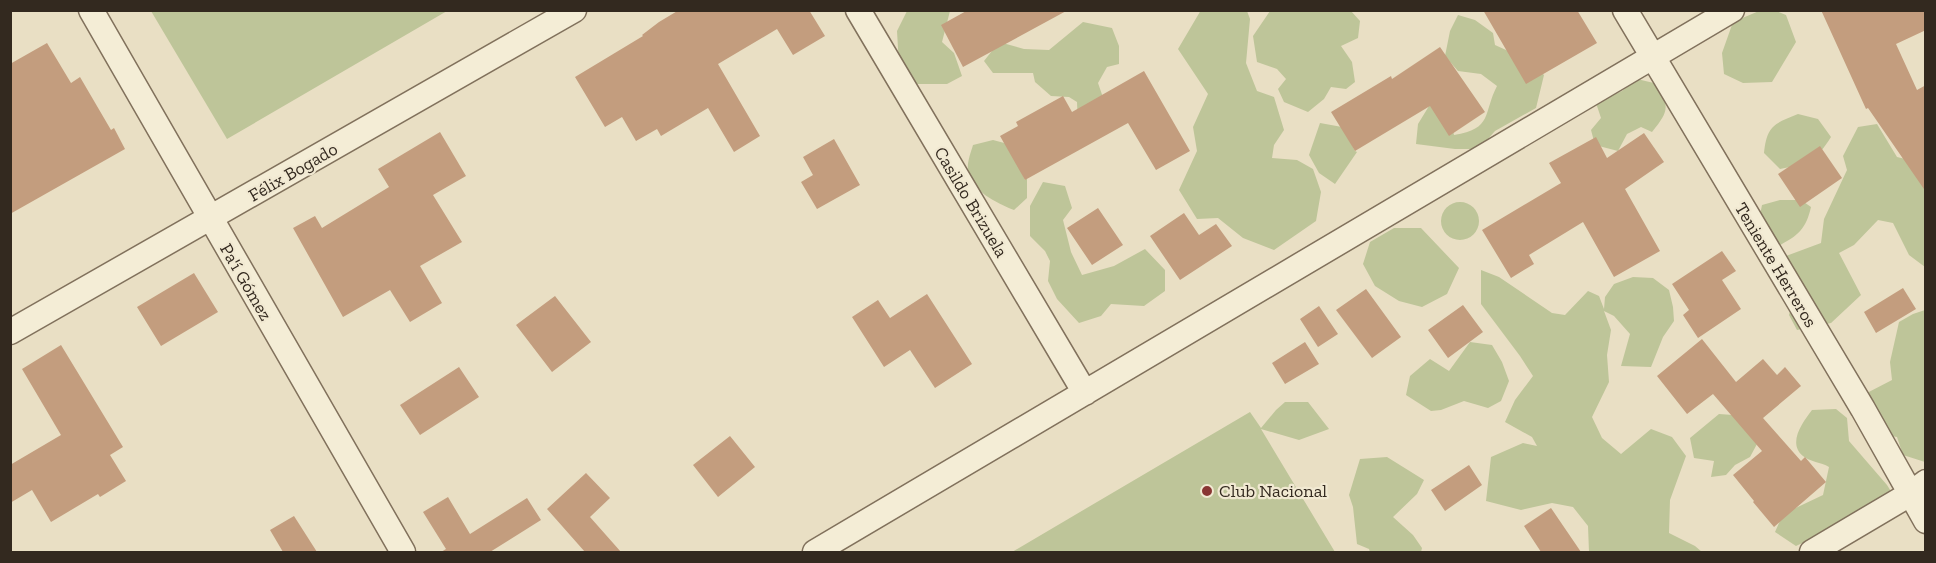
<svg xmlns="http://www.w3.org/2000/svg" width="1936" height="563" font-family="'Zilla Slab',serif">
<style>
.green{fill:#bec599}
.building{fill:#c39d7e}
.lines{fill:none;stroke-linecap:round;stroke-linejoin:round}
.street-casing{stroke:#81715c;stroke-width:27}
.street{stroke:#f4edd6;stroke-width:24}
.poi-dot{fill:#893633;stroke:#f1e9d2;stroke-width:2}
.labels{text-anchor:middle;stroke-width:4.5;stroke-linejoin:round;paint-order:stroke}
.street-label{font-size:18px;fill:#33291f;stroke:#f1e9d2}
.poi-label{font-size:18px;fill:#33291f;stroke:#f1e9d2;text-anchor:start}
</style>
<rect width="100%" height="100%" fill="#e9dfc4"/>
<path class="green" d="M 1201,10 L 1247,11 L 1250,19 L 1246,63 L 1257,91 L 1274,97 L 1284,130 L 1274,145 L 1272,158 L 1297,160 L 1313,169 L 1321,192 L 1316,221 L 1274,250 L 1243,238 L 1218,218 L 1197,219 L 1179,190 L 1197,151 L 1193,127 L 1208,94 L 1178,49 Z
M 151,11 L 447,11 L 227,139 Z
M 907,11 L 950,11 L 942,42 L 954,53 L 962,76 L 947,84 L 912,84 L 899,65 L 897,31 Z
M 1270,11 L 1351,11 L 1360,21 L 1358,38 L 1341,46 L 1352,62 L 1355,82 L 1346,89 L 1331,87 L 1324,99 L 1308,112 L 1284,102 L 1278,89 L 1286,79 L 1277,69 L 1257,62 L 1253,36 Z
M 1759,11 L 1776,11 L 1786,15 L 1796,42 L 1772,82 L 1743,83 L 1724,74 L 1722,53 L 1733,22 Z
M 1458,15 L 1475,20 L 1493,33 L 1495,45 L 1528,60 L 1544,75 L 1536,108 L 1495,131 L 1479,149 L 1455,149 L 1416,144 L 1418,124 L 1429,106 L 1439,106 L 1451,121 L 1454,135 C 1493,129 1483,113 1497,86 L 1481,74 L 1458,71 L 1445,56 L 1450,31 Z
M 1083,22 L 1112,28 L 1119,46 L 1119,64 L 1107,67 L 1098,83 L 1107,109 L 1078,125 L 1077,102 L 1069,97 L 1051,96 L 1035,82 L 1033,73 L 993,73 L 984,61 L 999,42 L 1024,49 L 1049,50 Z
M 1637,79 L 1658,84 C 1669,108 1669,111 1652,132 L 1641,127 L 1627,134 L 1618,151 L 1595,145 L 1591,130 L 1601,118 L 1596,103 L 1622,91 Z
M 1798,114 L 1818,119 L 1831,137 C 1816,161 1807,164 1780,169 L 1764,153 C 1767,125 1774,124 1798,114 Z
M 1320,123 L 1342,127 L 1355,151 L 1357,152 L 1335,184 L 1319,173 L 1309,155 Z
M 1877,124 L 1897,157 L 1918,162 L 1925,152 L 1925,267 L 1909,255 L 1893,223 L 1878,220 L 1854,245 L 1839,253 L 1861,295 L 1831,323 L 1797,330 L 1789,315 L 1799,279 L 1786,256 L 1821,243 L 1824,219 L 1847,170 L 1843,156 L 1858,127 Z
M 993,140 L 1008,144 L 1025,180 L 1027,178 L 1027,198 L 1014,210 C 997,203 970,191 968,169 C 967,162 971,152 973,145 Z
M 1043,182 L 1065,186 L 1072,208 L 1063,220 L 1071,252 L 1082,275 L 1114,266 L 1145,249 L 1165,270 L 1165,291 L 1144,306 L 1111,304 L 1101,316 L 1079,323 L 1057,299 L 1048,281 L 1050,261 L 1045,251 L 1030,236 L 1030,206 Z
M 1780,200 L 1801,200 L 1811,207 C 1806,229 1798,236 1778,246 L 1759,220 L 1762,205 Z
M1441 221a19 19 0 1 1 38 0a19 19 0 1 1-38 0Z
M 1394,228 L 1421,228 L 1459,268 L 1447,294 L 1422,307 L 1399,301 L 1375,286 L 1363,264 L 1370,242 Z
M 1481,270 L 1499,277 L 1552,313 L 1565,315 L 1588,291 L 1599,296 L 1604,309 L 1605,297 L 1614,284 L 1633,277 L 1653,278 L 1669,290 L 1673,307 L 1674,321 L 1663,337 L 1651,367 L 1621,366 L 1630,334 L 1614,316 L 1604,311 L 1611,330 L 1607,355 L 1609,382 L 1592,417 L 1602,438 L 1621,454 L 1651,429 L 1672,437 L 1686,456 L 1670,500 L 1669,533 L 1695,546 L 1702,552 L 1589,552 L 1588,526 L 1573,507 L 1552,503 L 1521,510 L 1486,501 L 1491,457 L 1523,443 L 1537,446 L 1532,437 L 1505,422 L 1515,400 L 1533,376 L 1520,356 L 1481,304 Z
M 1925,310 L 1925,462 L 1903,455 L 1897,437 L 1866,432 L 1863,395 L 1892,380 L 1890,362 L 1899,322 L 1913,314 Z
M 1470,342 L 1492,345 L 1502,362 L 1509,381 L 1501,401 L 1488,408 L 1464,401 L 1441,410 L 1431,411 L 1406,395 L 1410,376 L 1430,359 L 1449,371 Z
M 1285,402 L 1308,402 L 1329,429 L 1299,440 L 1261,429 L 1335,552 L 1012,552 L 1250,412 L 1261,428 L 1276,410 Z
M 1836,409 L 1847,418 L 1849,441 L 1887,485 L 1892,493 L 1858,510 L 1842,527 L 1821,534 L 1796,546 L 1775,532 L 1783,514 L 1823,495 L 1829,467 C 1821,462 1810,462 1803,456 C 1787,443 1803,422 1812,410 Z
M 1719,414 L 1733,415 L 1757,444 L 1750,457 L 1735,465 L 1726,475 L 1711,477 L 1714,461 L 1694,458 L 1690,438 Z
M 1387,457 L 1424,480 L 1417,494 L 1393,517 L 1413,535 L 1422,548 L 1421,552 L 1370,552 L 1369,549 L 1357,544 L 1353,507 L 1349,495 L 1360,459 Z"/>
<path class="building" d="M 679,10 L 809,10 L 825,36 L 793,55 L 777,29 L 718,64 L 760,136 L 734,152 L 708,108 L 661,136 L 657,129 L 636,141 L 622,117 L 605,127 L 575,77 L 643,36 L 642,35 L 659,22 Z
M 968,10 L 1068,10 L 963,67 L 941,25 Z
M 1483,10 L 1577,10 L 1597,43 L 1526,84 Z
M 1821,10 L 1926,10 L 1926,30 L 1896,44 L 1917,90 L 1926,85 L 1926,192 L 1868,108 L 1866,109 Z
M 47,43 L 71,83 L 80,77 L 111,130 L 114,128 L 125,149 L 10,214 L 10,64 Z
M 1440,47 L 1485,112 L 1449,136 L 1430,106 L 1355,151 L 1331,112 L 1391,76 L 1392,79 Z
M 1144,71 L 1190,151 L 1156,170 L 1128,123 L 1025,180 L 1000,136 L 1018,126 L 1016,122 L 1063,96 L 1072,112 Z
M 440,132 L 466,176 L 433,195 L 462,242 L 420,266 L 442,303 L 410,322 L 390,290 L 343,317 L 293,228 L 315,216 L 322,228 L 389,187 L 378,169 Z
M 1644,133 L 1664,162 L 1625,189 L 1660,251 L 1614,277 L 1583,222 L 1529,255 L 1534,264 L 1511,278 L 1482,230 L 1561,183 L 1549,163 L 1596,137 L 1607,158 Z
M 834,139 L 860,185 L 817,209 L 801,182 L 813,175 L 803,157 Z
M 1820,146 L 1842,178 L 1800,207 L 1778,174 Z
M 1098,208 L 1123,245 L 1092,265 L 1067,228 Z
M 1184,213 L 1199,235 L 1216,224 L 1232,246 L 1180,280 L 1150,236 Z
M 1722,251 L 1736,271 L 1722,280 L 1741,309 L 1698,338 L 1683,315 L 1689,310 L 1672,284 Z
M 194,273 L 218,312 L 161,346 L 137,307 Z
M 1903,288 L 1916,309 L 1876,333 L 1864,312 Z
M 1366,289 L 1401,337 L 1372,358 L 1336,310 Z
M 927,294 L 972,364 L 935,388 L 910,350 L 884,367 L 852,317 L 878,300 L 890,318 Z
M 555,296 L 591,342 L 552,372 L 516,325 Z
M 1463,305 L 1483,332 L 1448,358 L 1428,330 Z
M 1319,306 L 1338,334 L 1318,347 L 1300,319 Z
M 1702,339 L 1736,382 L 1763,359 L 1777,375 L 1785,367 L 1801,386 L 1763,418 L 1801,461 L 1805,457 L 1826,482 L 1774,527 L 1753,502 L 1754,501 L 1733,475 L 1762,451 L 1713,394 L 1687,414 L 1657,376 Z
M 1305,342 L 1319,364 L 1285,384 L 1272,363 Z
M 61,345 L 123,447 L 110,455 L 126,481 L 100,497 L 98,494 L 51,522 L 32,490 L 10,503 L 10,465 L 61,435 L 22,369 Z
M 459,367 L 479,397 L 420,435 L 400,405 Z
M 730,436 L 755,467 L 718,497 L 693,465 Z
M 1469,465 L 1482,485 L 1445,511 L 1431,490 Z
M 586,473 L 610,498 L 590,517 L 621,552 L 585,552 L 547,509 Z
M 448,497 L 470,534 L 527,498 L 541,520 L 490,552 L 441,552 L 446,549 L 423,512 Z
M 1551,508 L 1581,552 L 1541,552 L 1524,526 Z
M 294,516 L 317,552 L 283,552 L 270,530 Z"/>
<g class="lines">
<defs>
<path id="street" d="M 91,10 L 403,552
M 858,10 L 1085,393
M 1625,10 L 1863,409 L 1926,521
M 10,332 L 574,10
M 815,552 L 1732,10
M 1812,552 L 1910,494 L 1926,482"/>
</defs>
<use href="#street" class="street-casing"/>
<use href="#street" class="street"/>
</g>
<circle class="poi-dot" cx="1207" cy="491" r="6"/>
<g class="labels">
<g class="street-label">
<text transform="translate(293 172) rotate(-30)" y="6">Félix Bogado</text>
<text transform="translate(971 202) rotate(59)" y="6">Casildo Brizuela</text>
<text transform="translate(1776 265) rotate(59)" y="6">Teniente Herreros</text>
<text transform="translate(246 282) rotate(60)" y="6">Pa'í Gómez</text>
</g>
<g class="poi-label">
<text x="1219" y="497">Club Nacional</text>
</g>
</g>
<rect width="1936" height="563" fill="none" stroke="#33291f" stroke-width="24"/>
</svg>
